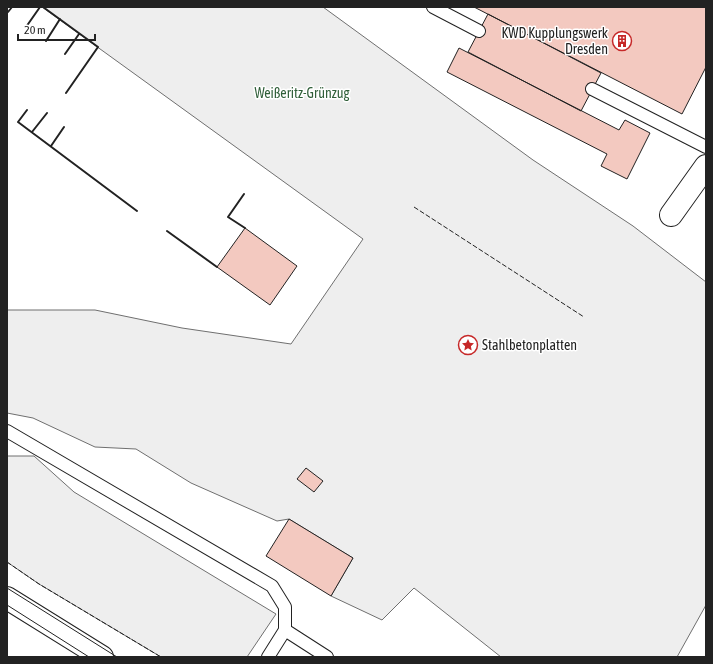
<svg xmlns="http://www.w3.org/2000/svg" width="713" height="664" font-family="'Asap Condensed',sans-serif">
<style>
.green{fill:#eee;stroke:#6f6f6f}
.building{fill:#f3c9c0;stroke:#222}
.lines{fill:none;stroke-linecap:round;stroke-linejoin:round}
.lane-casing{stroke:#222;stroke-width:14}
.street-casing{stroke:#222;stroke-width:24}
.secondary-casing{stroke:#222;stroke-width:24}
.lane{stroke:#fff;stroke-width:12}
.street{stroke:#fff;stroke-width:22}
.secondary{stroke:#fff;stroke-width:22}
.tram{stroke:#222;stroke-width:1}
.fence{stroke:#222;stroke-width:1;stroke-dasharray:5 2;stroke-linecap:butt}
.wall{stroke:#222;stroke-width:2}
.labels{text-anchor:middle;stroke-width:3;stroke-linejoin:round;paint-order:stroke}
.poi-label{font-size:14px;fill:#222;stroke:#fff;text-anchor:end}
.park-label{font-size:14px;fill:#2f5e38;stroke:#fff}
</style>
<rect width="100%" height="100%" fill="#fff"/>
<path class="green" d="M 42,7 L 323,7 L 533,160 L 633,226 L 706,282 L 706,605 L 677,657 L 501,657 L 414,588 L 382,620 L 331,596 L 353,558 L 289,519 L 277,521 L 191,483 L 136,449 L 95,447 L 33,418 L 7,413 L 7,310 L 95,310 L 182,328 L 291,344 L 363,239 Z
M 7,456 L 34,456 L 74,492 L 276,614 L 247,657 L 161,657 L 39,584 L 7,562 Z"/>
<path class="building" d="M 474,7 L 706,7 L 706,67 L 682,114 Z
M 488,14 L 601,73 L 581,111 L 468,52 Z
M 459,48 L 619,130 L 625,120 L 650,133 L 627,179 L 601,166 L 607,154 L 447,72 Z
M 245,228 L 297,266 L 270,305 L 217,267 Z
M 306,468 L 323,481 L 314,492 L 297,479 Z
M 289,519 L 353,558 L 331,596 L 266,556 Z"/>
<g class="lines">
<defs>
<path id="lane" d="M 433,7 L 479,31
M 592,89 L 706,147
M 7,431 L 272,586 L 285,607 L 285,630 L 268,657
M 285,630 L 327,657"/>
<path id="street" d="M 671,215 L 706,166"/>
<path id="secondary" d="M 7,598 L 102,657"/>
</defs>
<use href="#lane" class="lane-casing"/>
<use href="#street" class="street-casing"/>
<use href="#secondary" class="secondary-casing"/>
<use href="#lane" class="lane"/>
<use href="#street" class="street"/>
<use href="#secondary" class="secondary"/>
<path class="tram" d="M 7,588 L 117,657
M 7,605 L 89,657"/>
<path class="fence" d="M 414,207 L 584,317
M 7,562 L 39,584 L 161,657"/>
<path class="wall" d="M 43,7 L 98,47 L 66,93
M 8,12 L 12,7
M 26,27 L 40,7
M 46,41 L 60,19
M 65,54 L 79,34
M 27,110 L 18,122 L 137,211
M 32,132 L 47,113
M 51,146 L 64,127
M 244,194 L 228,217 L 245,228
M 167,231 L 217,267"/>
</g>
<defs>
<symbol id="building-ring" viewBox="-11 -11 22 22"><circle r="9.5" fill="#fff" stroke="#c62828" stroke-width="1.5"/><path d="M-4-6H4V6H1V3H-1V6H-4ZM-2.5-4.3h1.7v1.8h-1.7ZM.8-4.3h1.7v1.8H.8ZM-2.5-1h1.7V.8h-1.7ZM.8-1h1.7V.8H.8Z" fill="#c62828"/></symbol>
<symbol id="sight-ring" viewBox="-11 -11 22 22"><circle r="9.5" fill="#fff" stroke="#c62828" stroke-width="1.5"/><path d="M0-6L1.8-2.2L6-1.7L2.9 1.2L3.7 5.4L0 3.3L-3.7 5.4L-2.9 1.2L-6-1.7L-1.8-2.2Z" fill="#c62828"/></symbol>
</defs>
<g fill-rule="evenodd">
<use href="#building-ring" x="611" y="30" width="22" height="22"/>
<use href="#sight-ring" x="457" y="334" width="22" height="22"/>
</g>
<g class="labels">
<g class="poi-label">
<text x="608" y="38">KWD Kupplungswerk<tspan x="608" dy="16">Dresden</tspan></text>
<text x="482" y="350" text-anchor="start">Stahlbetonplatten</text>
</g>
<g class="park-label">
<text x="302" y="98">Weißeritz-Grünzug</text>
</g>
</g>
<rect width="713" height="664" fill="none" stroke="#222222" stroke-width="16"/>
<path d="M18 34v6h77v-6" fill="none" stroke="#222222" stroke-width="2"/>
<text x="24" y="34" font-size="12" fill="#222222" stroke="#ffffff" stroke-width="3" paint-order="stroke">20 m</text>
</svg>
